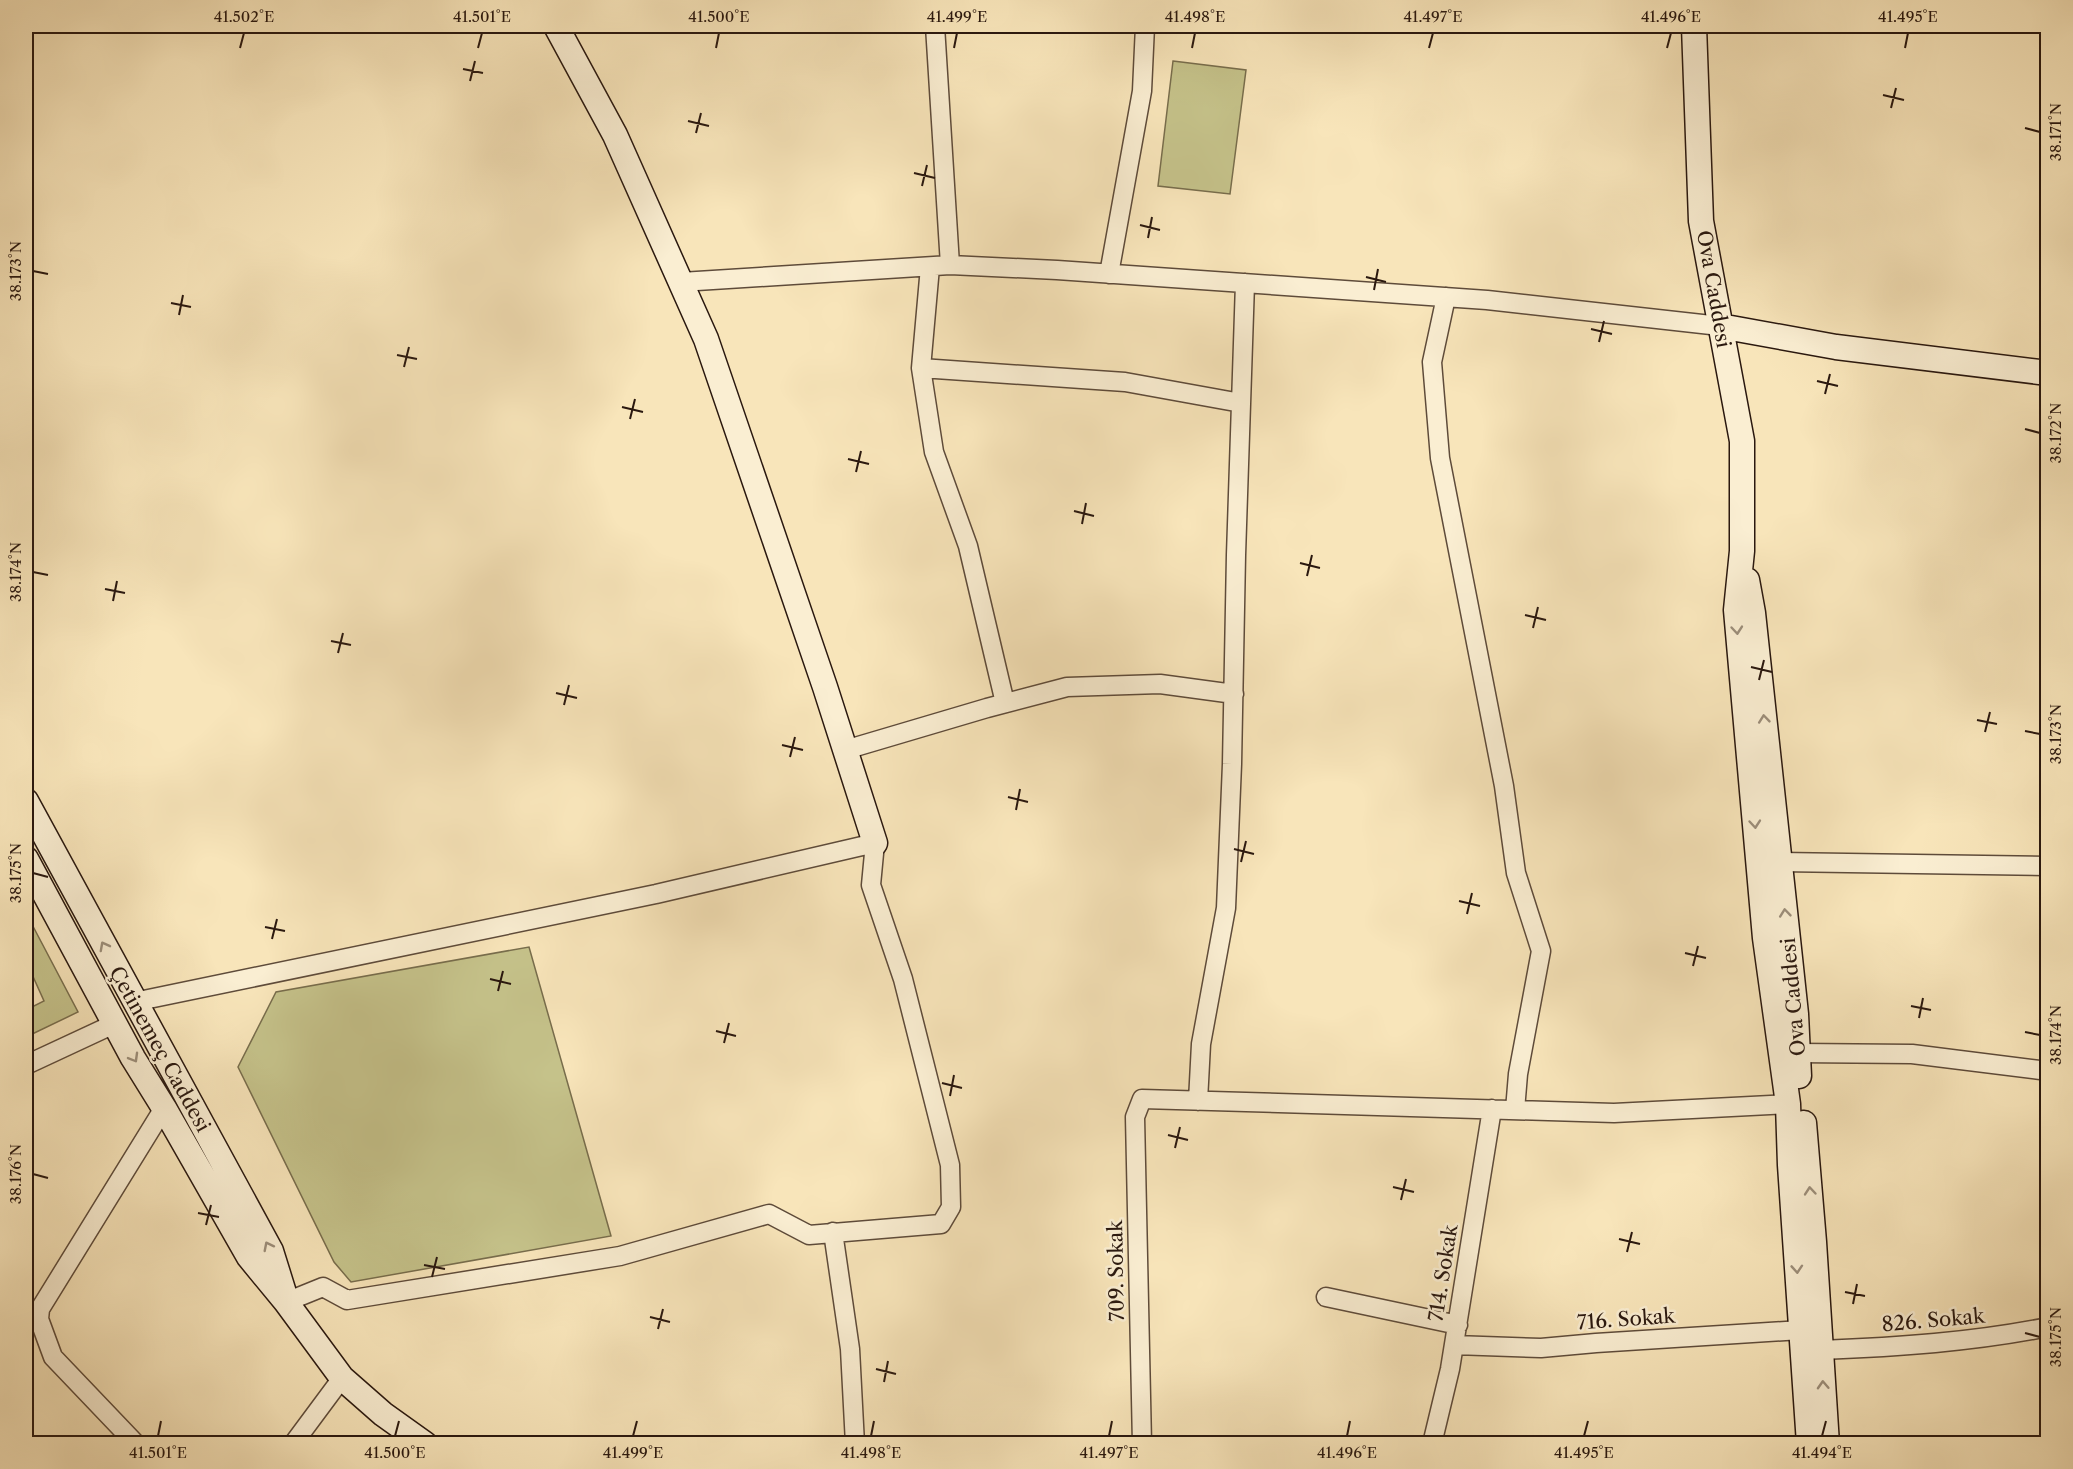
<svg xmlns="http://www.w3.org/2000/svg" width="2073" height="1469" font-family="'Libre Caslon Text',serif">
<style>
.green{fill:#c5c28a;stroke:#786d4c;stroke-width:1.5}
.lines{fill:none;stroke-linecap:round;stroke-linejoin:round}
.street-casing{stroke:#5e4b3a;stroke-width:21}
.secondary-casing{stroke:#2a180f;stroke-width:27}
.street{stroke:#faeed2;stroke-width:18}
.secondary{stroke:#faeed2;stroke-width:24}
.oneway{stroke:#9c8e7a}
.ticks{fill:none;stroke:#2a180f;stroke-width:2}
.labels{text-anchor:middle;stroke-width:5;stroke-linejoin:round;paint-order:stroke}
.street-label{font-size:20px;fill:#2a180f;stroke:#faeed2}
.neatline{fill:none;stroke:#2a180f;stroke-width:2}
.ticks-label{font-size:15px;text-anchor:middle;fill:#2a180f}
</style>
<rect width="100%" height="100%" fill="#f8e5ba"/>
<filter id="stains"><feTurbulence type="fractalNoise" baseFrequency=".00333" numOctaves="4"/><feColorMatrix values="0 0 0 0 .2 0 0 0 0 .09 0 0 0 0 .02 0 0 0 .5 -.17"/></filter>
<radialGradient id="worn" r=".72"><stop offset=".6" stop-color="#630" stop-opacity="0"/><stop offset="1" stop-color="#630" stop-opacity=".3"/></radialGradient>
<path class="green" d="M 1173,61 L 1246,70 L 1230,194 L 1158,186 Z
M 26,913 L 78,1012 L 26,1037 L 26,1010 L 44,1001 L 26,961 Z
M 529,947 L 611,1236 L 351,1282 L 334,1262 L 238,1067 L 276,992 Z"/>
<g class="lines">
<defs>
<path id="street" d="M 935,26 L 950,265
M 930,267 L 921,368 L 934,452 L 968,546 L 1005,703
M 1109,274 L 1142,91 L 1145,26
M 681,282 L 950,265 L 1057,270 L 1487,300 L 1720,326
M 1446,297 L 1432,362 L 1440,458 L 1504,786 L 1516,873 L 1541,951 L 1518,1074 L 1515,1110
M 921,368 L 1125,382 L 1241,403
M 845,750 L 987,708 L 1067,687 L 1160,684 L 1234,694
M 1780,862 L 2048,866
M 134,1002 L 656,894 L 875,843 L 871,885 L 903,979 L 950,1165 L 951,1207 L 941,1224 L 809,1235 L 769,1214 L 620,1256 L 347,1300 L 323,1287 L 286,1302
M 1797,1053 L 1912,1054 L 2048,1071
M 26,1065 L 114,1024
M 1198,1101 L 1201,1044 L 1226,908 L 1232,764 L 1236,555 L 1245,283
M 833,1232 L 850,1349 L 855,1444
M 1326,1297 L 1458,1325
M 1454,1345 L 1541,1348 L 1596,1343 L 1801,1330
M 1821,1350 C 1897,1347 1973,1342 2048,1327
M 136,1444 L 53,1357 L 39,1319 L 40,1309 L 164,1108
M 293,1444 L 342,1378
M 1142,1444 L 1135,1117 L 1142,1099 L 1614,1113 L 1788,1104
M 1432,1444 L 1450,1369 L 1492,1109"/>
<path id="secondary" d="M 556,26 L 615,135 L 706,339 L 825,687 L 875,843
M 1694,26 L 1701,221 L 1742,441 L 1742,551 L 1736,610 L 1765,938 L 1788,1104 L 1790,1165 L 1809,1444
M 1720,326 L 1836,347 L 2048,373
M 1747,580 L 1753,613 L 1796,1014 L 1799,1076
M 26,801 L 271,1251 L 285,1296
M 26,859 L 133,1058 L 164,1108 L 249,1257 L 286,1302 L 342,1378 L 383,1414 L 425,1444
M 1804,1123 L 1814,1242 L 1827,1444"/>
</defs>
<use href="#street" class="street-casing"/>
<use href="#secondary" class="secondary-casing"/>
<use href="#street" class="street"/>
<use href="#secondary" class="secondary"/>
</g>
<defs><path id="oneway-chevron" d="M-2-3.5L2.5 0L-2 3.5" fill="none" stroke-width="1.6" stroke-linecap="round" stroke-linejoin="round" transform="scale(1.5)"/></defs>
<g class="oneway">
<use href="#oneway-chevron" transform="translate(1737 630) rotate(85)"/>
<use href="#oneway-chevron" transform="translate(1764 719) rotate(-96)"/>
<use href="#oneway-chevron" transform="translate(1755 824) rotate(85)"/>
<use href="#oneway-chevron" transform="translate(1785 913) rotate(-96)"/>
<use href="#oneway-chevron" transform="translate(104 946) rotate(-118)"/>
<use href="#oneway-chevron" transform="translate(134 1058) rotate(60)"/>
<use href="#oneway-chevron" transform="translate(1810 1191) rotate(-95)"/>
<use href="#oneway-chevron" transform="translate(268 1246) rotate(-117)"/>
<use href="#oneway-chevron" transform="translate(1797 1269) rotate(86)"/>
<use href="#oneway-chevron" transform="translate(1823 1385) rotate(-93)"/>
</g>
<path class="ticks" d="M 240,48 L 244,33M 478,48 L 482,33M 716,48 L 719,33M 954,48 L 957,33M 1192,48 L 1195,33M 1429,48 L 1433,33M 1667,48 L 1671,33M 1905,48 L 1908,33M 463,69 L 483,73M 470,81 L 475,61M 1883,95 L 1904,100M 1891,108 L 1896,88M 688,121 L 709,126M 2025,128 L 2040,132M 696,133 L 701,113M 914,173 L 935,178M 922,186 L 927,165M 1140,225 L 1160,230M 1148,238 L 1152,217M 33,271 L 48,274M 1366,277 L 1386,282M 1374,290 L 1378,269M 171,303 L 191,307M 179,315 L 183,295M 1591,329 L 1612,334M 1599,342 L 1604,321M 397,355 L 417,359M 404,367 L 409,347M 1817,381 L 1838,386M 1825,394 L 1830,374M 622,407 L 643,412M 630,419 L 635,399M 2025,429 L 2040,433M 848,459 L 869,464M 856,472 L 861,451M 1074,511 L 1094,516M 1082,524 L 1086,503M 1300,563 L 1320,568M 33,572 L 48,575M 1307,576 L 1312,555M 105,589 L 125,593M 113,601 L 117,581M 1525,615 L 1546,620M 1533,628 L 1538,607M 331,641 L 351,645M 338,653 L 343,633M 1751,667 L 1772,672M 1759,680 L 1764,660M 556,693 L 577,698M 564,705 L 569,685M 1977,720 L 1997,724M 2025,731 L 2040,734M 1985,732 L 1990,712M 782,745 L 803,750M 790,757 L 795,737M 1008,797 L 1028,802M 1016,810 L 1020,789M 1234,849 L 1254,854M 1241,862 L 1246,841M 33,873 L 48,877M 1459,901 L 1480,906M 1467,914 L 1472,893M 265,927 L 285,931M 272,939 L 277,919M 1685,953 L 1706,958M 1693,966 L 1698,946M 490,979 L 511,984M 498,991 L 503,971M 1911,1006 L 1931,1010M 1919,1018 L 1923,998M 716,1031 L 736,1036M 2025,1032 L 2040,1035M 724,1043 L 729,1023M 942,1083 L 962,1088M 950,1096 L 954,1075M 1168,1135 L 1188,1140M 1175,1148 L 1180,1127M 33,1174 L 48,1178M 1393,1187 L 1414,1192M 1401,1200 L 1406,1179M 198,1213 L 219,1217M 206,1225 L 211,1205M 1619,1239 L 1640,1244M 1627,1252 L 1632,1232M 424,1265 L 445,1269M 432,1277 L 437,1257M 1845,1292 L 1865,1296M 1853,1304 L 1857,1284M 650,1317 L 670,1322M 658,1329 L 663,1309M 2025,1333 L 2040,1337M 876,1369 L 896,1374M 884,1382 L 888,1361M 158,1436 L 161,1421M 395,1436 L 399,1421M 633,1436 L 637,1421M 871,1436 L 874,1421M 1109,1436 L 1112,1421M 1347,1436 L 1350,1421M 1584,1436 L 1588,1421M 1822,1436 L 1826,1421"/>
<g class="labels">
<g class="street-label">
<text transform="translate(1714 289) rotate(80)" y="7">Ova Caddesi</text>
<text transform="translate(1793 997) rotate(-95)" y="7">Ova Caddesi</text>
<text transform="translate(160 1049) rotate(61)" y="7">Çetinemeç Caddesi</text>
<text transform="translate(1116 1271) rotate(-91)" y="7">709. Sokak</text>
<text transform="translate(1443 1273) rotate(-81)" y="7">714. Sokak</text>
<text transform="translate(1626 1319) rotate(-4)" y="7">716. Sokak</text>
<text transform="translate(1933 1320) rotate(-5)" y="7">826. Sokak</text>
</g>
</g>
<rect width="2073" height="1469" fill="none" stroke="#f8e5ba" stroke-width="66"/>
<rect x="33" y="33" width="2007" height="1403" class="neatline"/>
<g class="ticks-label">
<text x="244" y="22">41.502°E</text>
<text x="482" y="22">41.501°E</text>
<text x="719" y="22">41.500°E</text>
<text x="957" y="22">41.499°E</text>
<text x="1195" y="22">41.498°E</text>
<text x="1433" y="22">41.497°E</text>
<text x="1671" y="22">41.496°E</text>
<text x="1908" y="22">41.495°E</text>
<text transform="translate(2056 132) rotate(-90)" y="5">38.171°N</text>
<text transform="translate(16 271) rotate(-90)" y="5">38.173°N</text>
<text transform="translate(2056 433) rotate(-90)" y="5">38.172°N</text>
<text transform="translate(16 572) rotate(-90)" y="5">38.174°N</text>
<text transform="translate(2056 734) rotate(-90)" y="5">38.173°N</text>
<text transform="translate(16 873) rotate(-90)" y="5">38.175°N</text>
<text transform="translate(2056 1035) rotate(-90)" y="5">38.174°N</text>
<text transform="translate(16 1174) rotate(-90)" y="5">38.176°N</text>
<text transform="translate(2056 1337) rotate(-90)" y="5">38.175°N</text>
<text x="158" y="1458">41.501°E</text>
<text x="395" y="1458">41.500°E</text>
<text x="633" y="1458">41.499°E</text>
<text x="871" y="1458">41.498°E</text>
<text x="1109" y="1458">41.497°E</text>
<text x="1347" y="1458">41.496°E</text>
<text x="1584" y="1458">41.495°E</text>
<text x="1822" y="1458">41.494°E</text>
</g>
<rect width="100%" height="100%" filter="url(#stains)"/>
<rect width="100%" height="100%" fill="url(#worn)"/>
</svg>
